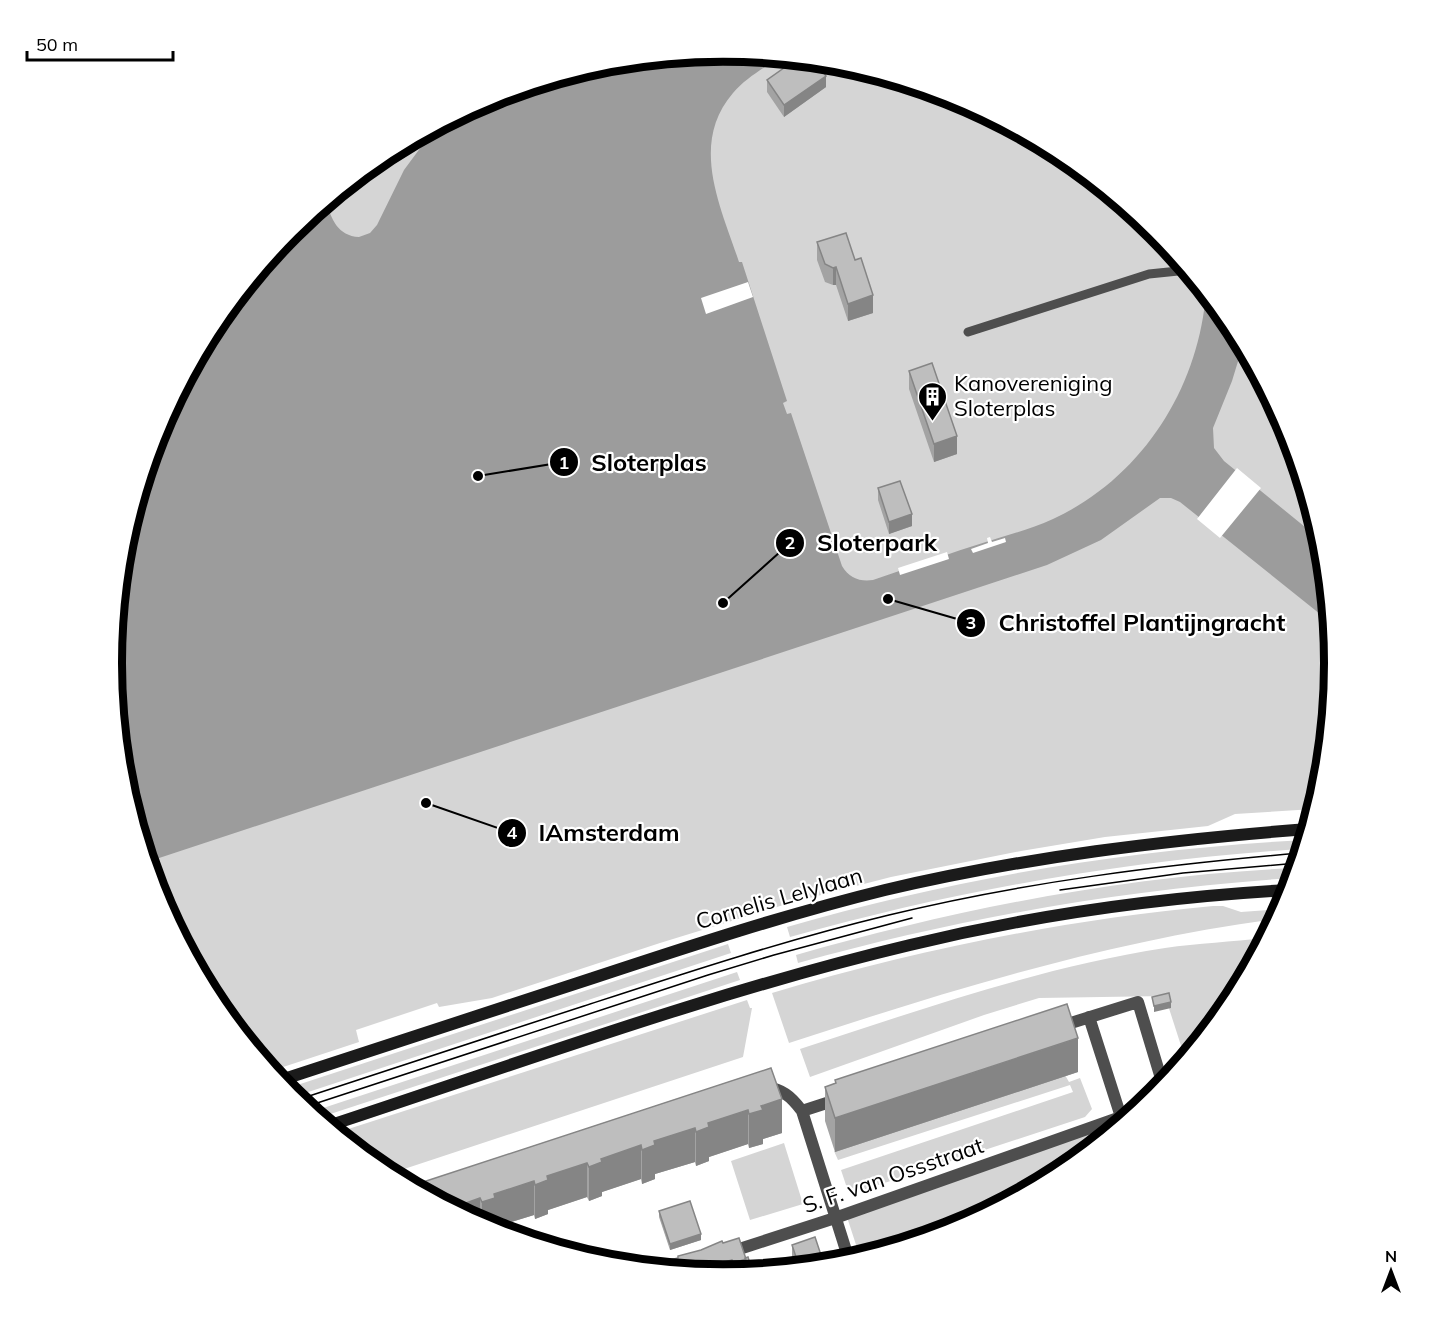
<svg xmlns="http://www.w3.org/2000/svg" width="1445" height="1325" font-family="Mulish,sans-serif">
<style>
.green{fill:#d5d5d5}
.water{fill:#9c9c9c}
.pier{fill:#fff}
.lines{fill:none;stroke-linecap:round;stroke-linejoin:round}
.service{stroke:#4e4e4e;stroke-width:9}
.minor{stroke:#4e4e4e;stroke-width:12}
.secondary{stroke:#1b1b1b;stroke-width:12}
.tram{stroke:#000;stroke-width:1.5}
.wall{fill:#a3a3a3}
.shaded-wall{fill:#858585}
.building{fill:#bebebe;stroke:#858585;stroke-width:1.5}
.labels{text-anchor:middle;stroke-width:4.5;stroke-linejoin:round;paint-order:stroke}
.poi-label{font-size:22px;fill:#000;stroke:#fff;text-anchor:start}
.street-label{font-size:22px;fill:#000;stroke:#fff}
.rim{fill:none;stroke:#000;stroke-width:8}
.leader{fill:none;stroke:#000;stroke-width:2}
.callout-dot{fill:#000;stroke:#fff;stroke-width:2}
.mark-label{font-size:18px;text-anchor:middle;font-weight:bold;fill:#fff}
.callout-label{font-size:24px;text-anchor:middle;font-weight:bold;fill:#000;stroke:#fff;stroke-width:4.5;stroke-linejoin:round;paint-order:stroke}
</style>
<rect width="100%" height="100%" fill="#fff"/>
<path class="green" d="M 723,51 L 842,63 L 957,98 L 1063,154 L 1155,230 L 1231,323 L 1288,429 L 1322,544 L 1334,663 L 1322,782 L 1314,809 L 1235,814 L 1208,826 L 1105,837 L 1021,851 L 891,877 L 790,903 L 660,943 L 492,998 L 439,1007 L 437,1003 L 356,1030 L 359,1042 L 271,1071 L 214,1002 L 157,896 L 123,781 L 111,662 L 123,543 L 158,428 L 214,322 L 290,230 L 383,154 L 489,97 L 604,63 Z
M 1305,840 L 1302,849 C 1128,860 957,890 790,937 L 787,927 C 955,878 1130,849 1305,840 Z
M 1296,868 L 1293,878 C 1125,889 961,918 798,963 L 796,955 C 956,909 1129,875 1296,868 Z
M 1213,906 L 1223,906 L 1241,912 L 1281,909 L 1275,919 C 1108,941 948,991 789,1043 L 772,993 C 916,950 1063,920 1213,906 Z
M 1265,938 L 1231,1003 L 1185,1058 L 1165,996 L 1039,998 L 984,1015 L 810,1077 L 800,1049 C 920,1010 1041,967 1165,948 C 1198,943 1232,942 1265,938 Z
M 728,944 L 731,953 L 293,1097 L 285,1089 Z
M 737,972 L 740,980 L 318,1118 L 311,1112 Z
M 747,1000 L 750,1008 L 752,1008 L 743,1057 L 389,1174 L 336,1133 Z
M 1065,1075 L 1069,1082 L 1080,1078 L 1092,1109 L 1085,1117 L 854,1193 L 846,1185 L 841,1170 L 1073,1092 L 1070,1085 L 838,1160 L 834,1151 Z
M 1125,1119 L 1062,1171 L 956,1228 L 860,1257 L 846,1214 Z
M 784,1143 L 803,1204 L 750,1220 L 731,1161 Z"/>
<path class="water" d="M 723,51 L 780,57 C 764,68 746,78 733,93 C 689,144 721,207 739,262 L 742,262 L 787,401 L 783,403 L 787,414 L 791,413 L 842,566 C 849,578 860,582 873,580 C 912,567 950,553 989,541 C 1010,534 1032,529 1053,519 C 1142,478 1199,388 1206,292 L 1231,323 L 1243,345 L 1232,381 L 1213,428 L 1214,448 L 1224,461 L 1321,540 L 1330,622 L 1180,502 L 1171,498 L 1160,498 L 1101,540 L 1047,565 L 147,862 L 123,781 L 111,662 L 123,543 L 158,428 L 214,322 L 290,230 L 326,201 C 331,219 338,236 359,237 L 370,233 L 377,225 L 404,170 L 438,124 L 489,97 L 604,63 Z"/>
<path class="pier" d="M 748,282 L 753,297 L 706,314 L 701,298 Z
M 1237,468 L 1261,488 L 1220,538 L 1197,519 Z
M 990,537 L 992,542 L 1005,538 L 1006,542 L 973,553 L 971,549 L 988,543 L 987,538 Z
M 947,552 L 949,559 L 900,575 L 898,568 Z"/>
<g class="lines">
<path class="service" d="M 968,332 L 1149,274 L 1188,270"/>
<path class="minor" d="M 1089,1017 L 1121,1117
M 1058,1027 L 1138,1002 L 1163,1085
M 763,1086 C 783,1090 790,1095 802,1111 L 839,1099
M 802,1111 L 849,1260
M 727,1253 L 835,1218 L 1121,1117 L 1143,1105"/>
<path class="secondary" d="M 278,1081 C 383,1046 488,1012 593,978 C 690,946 787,914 885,890 C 1025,857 1166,840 1308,829
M 328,1126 C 520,1063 712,992 910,945 C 1034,915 1162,897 1289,890"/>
<path class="tram" d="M 1060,890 L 1183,873 L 1298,863
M 297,1100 C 392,1069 488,1037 584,1006 C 685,973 785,940 889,915 C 1024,882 1162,865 1301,853
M 305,1107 L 708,975 L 774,955 L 912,918"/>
</g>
<path class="wall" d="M 767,80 L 826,87 L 784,117 L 767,92 Z
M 817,242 L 873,313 L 848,321 L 836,285 L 833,285 L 825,282 L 817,260 Z
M 909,371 L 957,454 L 934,462 L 909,389 Z
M 878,488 L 912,526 L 889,534 L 878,500 Z
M 771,1068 L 782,1133 L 763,1139 L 763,1144 L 749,1148 L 748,1144 L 709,1157 L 709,1161 L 696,1166 L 695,1162 L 655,1174 L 655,1179 L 642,1184 L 641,1179 L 602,1192 L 602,1196 L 589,1201 L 587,1197 L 548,1210 L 548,1214 L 535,1219 L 534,1215 L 495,1227 L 495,1229 L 488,1227 L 411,1186 Z
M 1078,1072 L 835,1152 L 825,1121 L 825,1087 L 835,1084 L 835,1080 Z
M 659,1211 L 701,1240 L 670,1250 L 659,1217 Z
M 792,1245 L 824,1264 L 795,1267 L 792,1257 Z"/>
<path class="shaded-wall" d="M 826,76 L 826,87 L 784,117 L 784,105 Z
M 836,267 L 836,285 L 833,285 L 833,268 Z
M 873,295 L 873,313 L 848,321 L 848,304 Z
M 957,436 L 957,454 L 934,462 L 934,444 Z
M 912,514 L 912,526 L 889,534 L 889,522 Z
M 1171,1002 L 1171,1008 L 1154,1012 L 1154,1006 Z
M 1078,1038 L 1078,1072 L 835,1152 L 835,1118 Z
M 782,1099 L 782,1133 L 763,1139 L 763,1144 L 749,1148 L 749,1114 L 761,1106 Z
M 748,1110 L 748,1144 L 709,1157 L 709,1161 L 696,1166 L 696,1132 L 708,1123 Z
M 695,1128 L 695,1162 L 655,1174 L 655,1179 L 642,1184 L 642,1150 L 654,1141 Z
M 641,1145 L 641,1179 L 602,1192 L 602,1196 L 589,1201 L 589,1167 L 601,1159 Z
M 587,1163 L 587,1197 L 548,1210 L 548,1214 L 535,1219 L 535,1185 L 547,1176 Z
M 534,1181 L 534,1215 L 495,1227 L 495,1229 L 482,1224 L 482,1202 L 494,1194 Z
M 480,1198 L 480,1223 L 452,1208 Z
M 701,1234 L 701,1240 L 670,1250 L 670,1244 Z
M 746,1259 L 746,1272 L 733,1273 L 733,1263 Z
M 732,1260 L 732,1273 L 722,1274 L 705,1272 L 718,1264 Z"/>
<path class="building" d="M 798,58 L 815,60 L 826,76 L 784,105 L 767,80 Z
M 846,233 L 855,260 L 861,258 L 873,295 L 848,304 L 836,267 L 833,268 L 825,264 L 817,242 Z
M 932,363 L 957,436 L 934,444 L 909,371 Z
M 900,481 L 912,514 L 889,522 L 878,488 Z
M 1169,993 L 1171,1002 L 1154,1006 L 1152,997 Z
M 1067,1004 L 1078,1038 L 835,1118 L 825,1087 L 836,1083 L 835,1080 Z
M 771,1068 L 782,1099 L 761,1106 L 763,1110 L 749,1114 L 748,1110 L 708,1123 L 709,1127 L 696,1132 L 695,1128 L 654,1141 L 655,1145 L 642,1150 L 641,1145 L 601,1159 L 602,1162 L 589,1167 L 587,1163 L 547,1176 L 548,1180 L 535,1185 L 534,1181 L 494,1194 L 495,1198 L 482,1202 L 480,1198 L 452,1208 L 411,1186 Z
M 690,1201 L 701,1234 L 670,1244 L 659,1211 Z
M 815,1237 L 824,1264 L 799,1266 L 792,1245 Z
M 739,1238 L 746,1259 L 733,1263 L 732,1260 L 718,1264 L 720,1268 L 705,1272 L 646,1266 L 678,1258 L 678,1256 L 701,1250 L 722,1241 L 723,1243 Z
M 567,1241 L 571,1252 L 551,1246 Z
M 748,1257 L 752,1271 L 746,1272 L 745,1258 Z"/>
<defs>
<symbol id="building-pin" viewBox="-11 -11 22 30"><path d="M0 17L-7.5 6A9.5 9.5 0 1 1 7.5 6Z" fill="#000" stroke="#fff"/><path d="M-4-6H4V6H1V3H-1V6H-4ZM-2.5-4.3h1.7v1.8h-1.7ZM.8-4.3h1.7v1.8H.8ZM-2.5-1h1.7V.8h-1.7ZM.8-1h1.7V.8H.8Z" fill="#fff"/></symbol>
</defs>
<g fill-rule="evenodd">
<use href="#building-pin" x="916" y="380" width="33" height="45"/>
</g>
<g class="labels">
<g class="poi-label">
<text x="954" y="391">Kanovereniging<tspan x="954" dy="25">Sloterplas</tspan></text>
</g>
<g class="street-label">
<text transform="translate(779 898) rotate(-16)" y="8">Cornelis Lelylaan</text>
<text transform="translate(893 1175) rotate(-19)" y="8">S. F. van Ossstraat</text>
</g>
</g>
<path d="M0 0H1445V1325H0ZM122 663a601 601 0 1 1 1202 0a601 601 0 1 1-1202 0Z" fill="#fff" fill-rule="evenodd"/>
<path class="rim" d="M122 663a601 601 0 1 1 1202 0a601 601 0 1 1-1202 0Z"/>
<path class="leader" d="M478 476L564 462M723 603L790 543M888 599L971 623M426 803L512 833"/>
<g class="callout-dot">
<circle cx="478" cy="476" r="6"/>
<circle cx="723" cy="603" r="6"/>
<circle cx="888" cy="599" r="6"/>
<circle cx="426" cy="803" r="6"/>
<circle cx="564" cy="462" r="15"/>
<circle cx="790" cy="543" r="15"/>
<circle cx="971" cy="623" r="15"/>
<circle cx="512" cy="833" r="15"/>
</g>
<g class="mark-label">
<text x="564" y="469">1</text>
<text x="790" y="549">2</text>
<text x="971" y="629">3</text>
<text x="512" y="839">4</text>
</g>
<g class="callout-label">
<text x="649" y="471">Sloterplas</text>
<text x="877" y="551">Sloterpark</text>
<text x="1142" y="631">Christoffel Plantijngracht</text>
<text x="609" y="841">IAmsterdam</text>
</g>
<g transform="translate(1391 1271)" stroke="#ffffff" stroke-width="4.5" paint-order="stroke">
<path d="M0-4.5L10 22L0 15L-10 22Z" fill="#000000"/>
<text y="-9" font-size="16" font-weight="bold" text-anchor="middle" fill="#000000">N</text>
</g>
<path d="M27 51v9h146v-9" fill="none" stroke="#000000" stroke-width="3"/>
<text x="36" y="51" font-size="18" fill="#000000" stroke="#ffffff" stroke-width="4.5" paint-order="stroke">50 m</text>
</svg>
